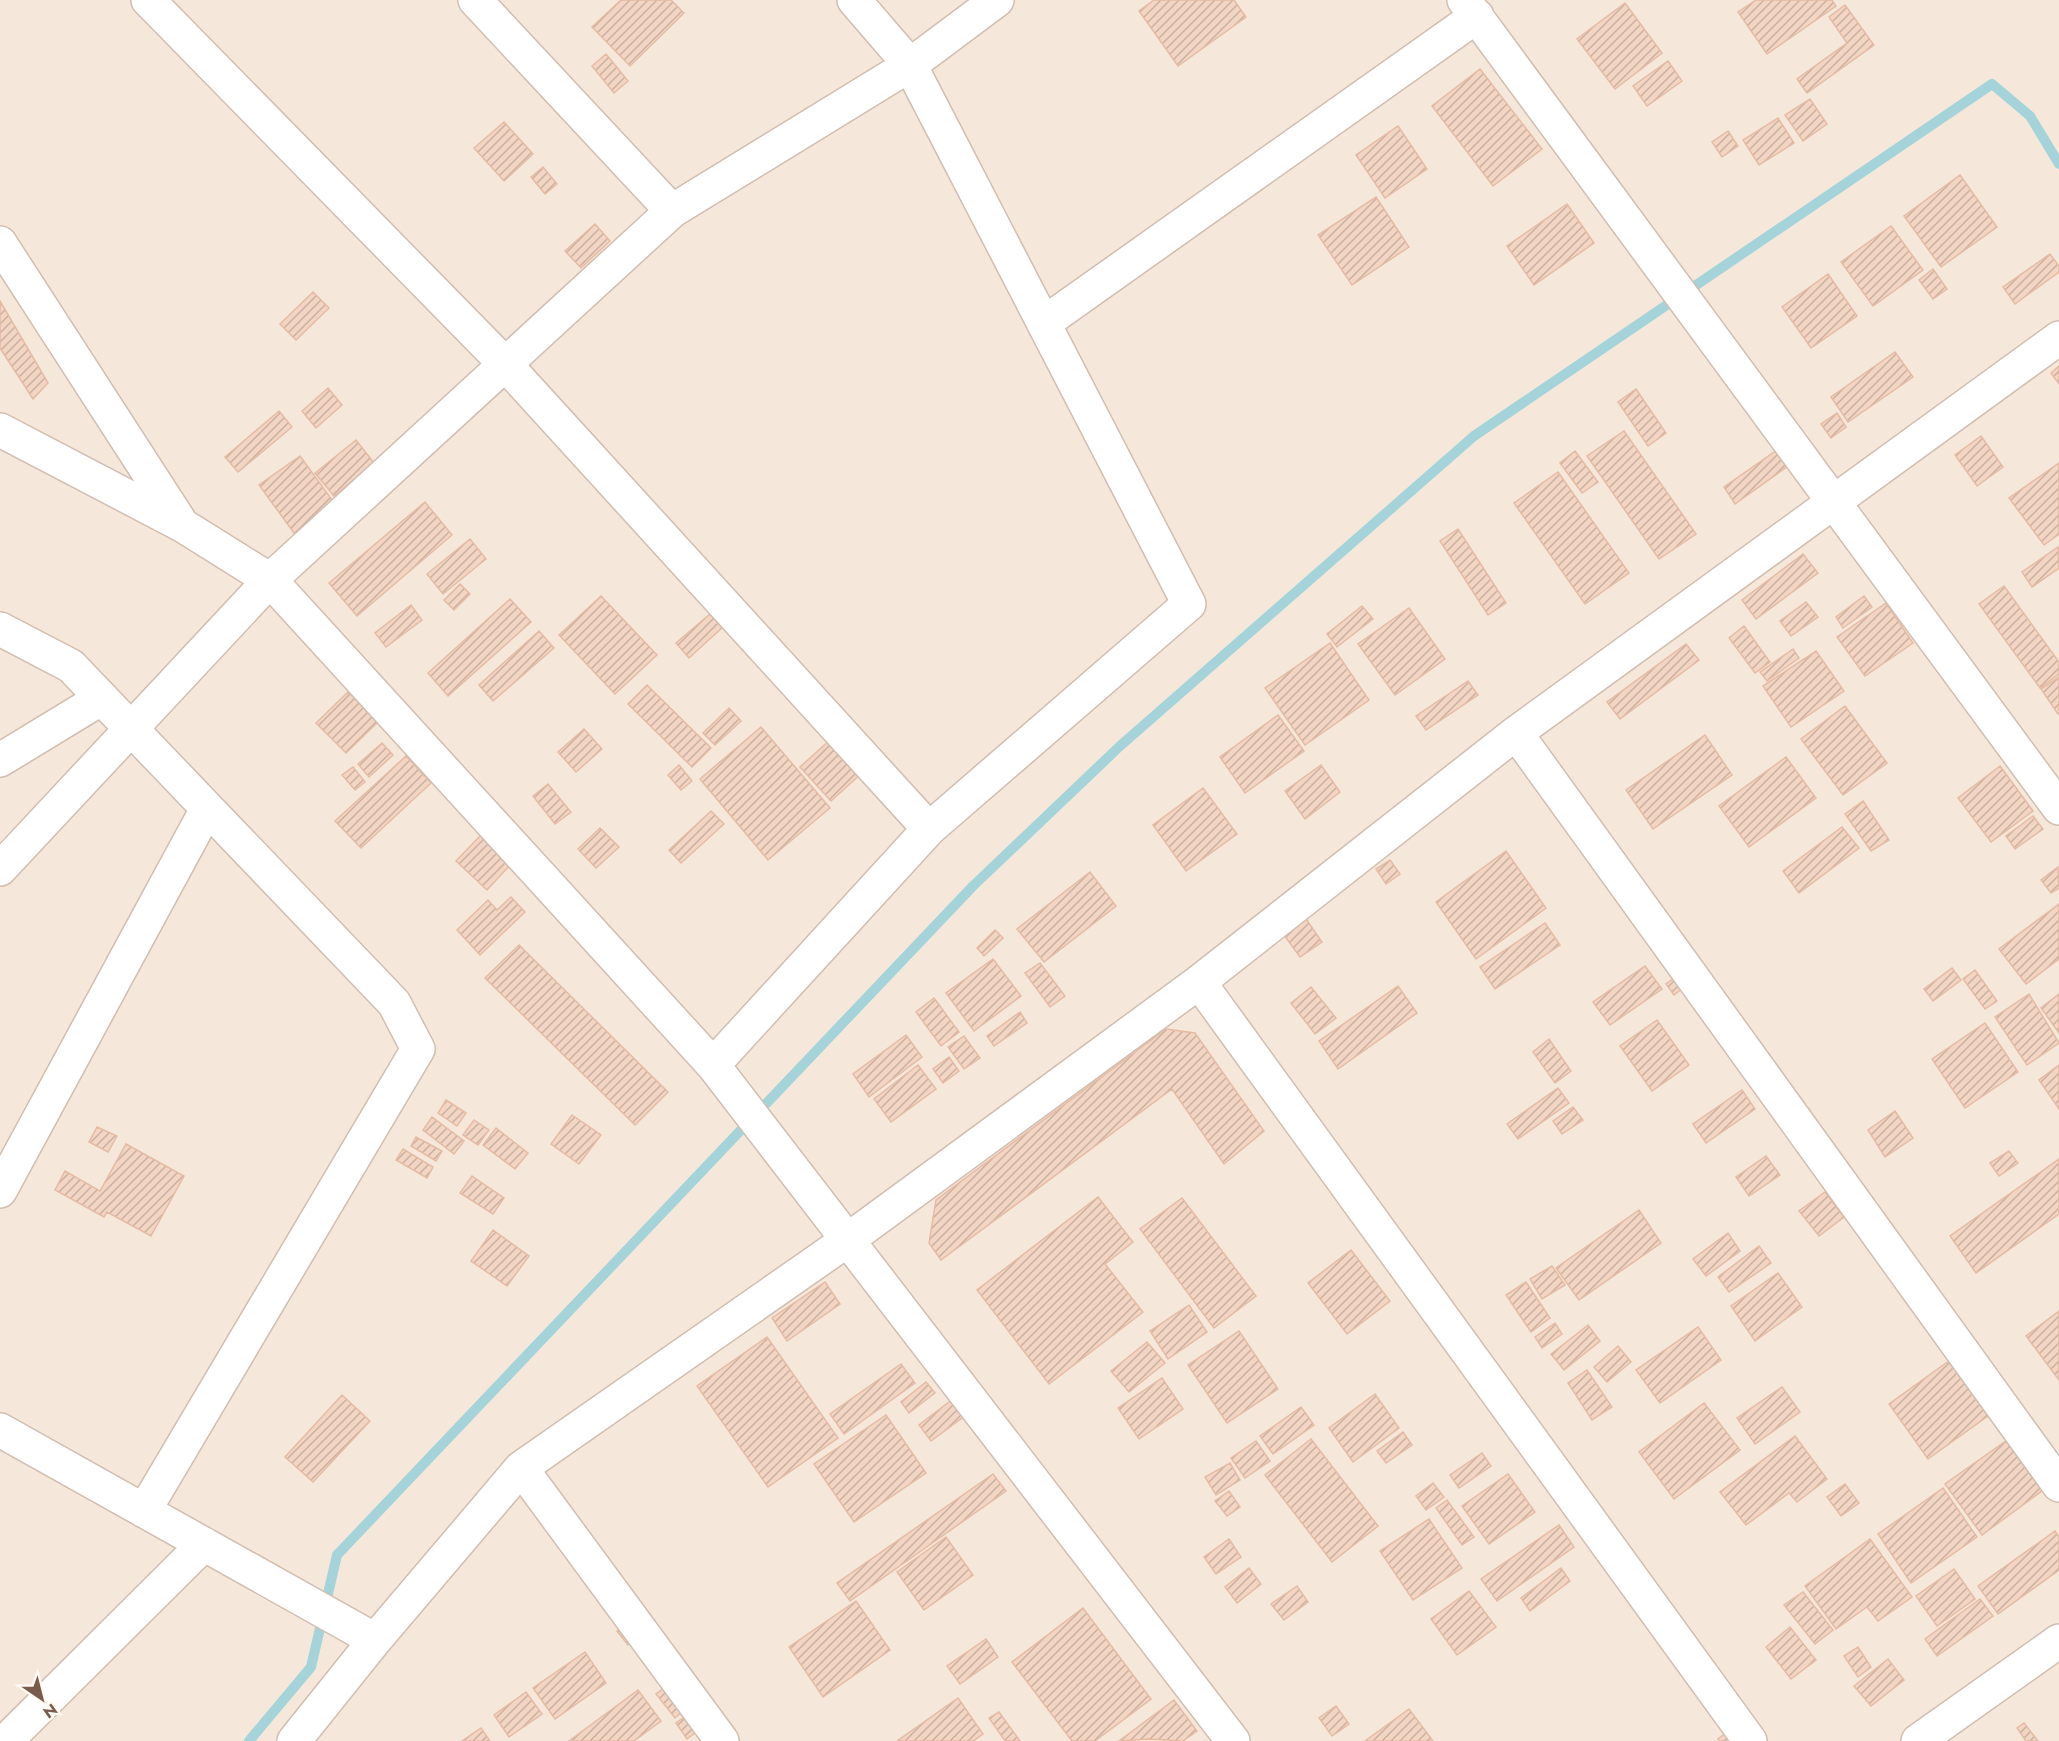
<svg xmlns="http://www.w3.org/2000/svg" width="2059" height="1741" font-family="Jost,sans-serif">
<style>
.residential{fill:#f5e8da}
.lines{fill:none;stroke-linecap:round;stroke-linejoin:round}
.stream{stroke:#a5d3da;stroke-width:10}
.building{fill:url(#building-hatch);stroke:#e6bba3;stroke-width:1.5}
.minor-casing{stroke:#d1beb0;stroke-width:36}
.minor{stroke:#fff;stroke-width:33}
</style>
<defs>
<pattern id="building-hatch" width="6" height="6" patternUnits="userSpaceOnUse" patternTransform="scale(1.5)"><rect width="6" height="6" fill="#f3d5c3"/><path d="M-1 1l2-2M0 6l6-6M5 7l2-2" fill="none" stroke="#cab0a1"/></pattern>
</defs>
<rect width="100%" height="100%" fill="#fdf6ec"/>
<path class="residential" d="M 0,0 L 2059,0 L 2059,1741 L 0,1741 Z"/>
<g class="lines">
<path class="stream" d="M 249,1741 L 311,1667 L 337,1555 L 973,886 L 1120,746 L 1474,436 L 1992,84 L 2030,116 L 2059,164"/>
</g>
<path class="building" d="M 621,0 L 671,0 L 684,13 L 630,66 L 592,27 Z
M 1154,0 L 1234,0 L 1246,17 L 1178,66 L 1139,11 Z
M 1756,0 L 1832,0 L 1836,6 L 1767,54 L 1738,12 Z
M 1625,3 L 1662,53 L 1615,89 L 1577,39 Z
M 1845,5 L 1874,45 L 1807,93 L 1797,79 L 1847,43 L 1829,17 Z
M 606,54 L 628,81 L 614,93 L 592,66 Z
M 1668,61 L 1682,81 L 1647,106 L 1633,86 Z
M 1480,69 L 1542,149 L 1493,186 L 1432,106 Z
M 1810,99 L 1827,124 L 1803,141 L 1785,115 Z
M 1778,118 L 1794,143 L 1759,165 L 1743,140 Z
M 504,122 L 533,154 L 504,181 L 474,148 Z
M 1398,126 L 1427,169 L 1385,198 L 1356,155 Z
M 1728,131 L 1738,146 L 1722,157 L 1712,142 Z
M 543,167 L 557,184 L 545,194 L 531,177 Z
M 1960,175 L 1997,227 L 1941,267 L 1904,216 Z
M 1376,197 L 1409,247 L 1352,285 L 1318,235 Z
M 1567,204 L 1594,243 L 1534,285 L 1507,246 Z
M 595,224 L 610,241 L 581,268 L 565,251 Z
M 1891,226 L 1923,270 L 1873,306 L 1841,262 Z
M 2050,254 L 2059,266 L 2059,272 L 2015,304 L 2003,287 Z
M 1933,269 L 1947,289 L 1933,299 L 1919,280 Z
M 1828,274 L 1857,316 L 1811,348 L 1782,307 Z
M 313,292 L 329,308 L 296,340 L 280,324 Z
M 0,301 L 48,383 L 33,399 L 0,348 Z
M 1895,352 L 1913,377 L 1848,422 L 1831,397 Z
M 2059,366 L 2059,384 L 2051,373 Z
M 328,388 L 342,405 L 316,428 L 302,411 Z
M 1636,389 L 1666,433 L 1648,446 L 1618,402 Z
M 279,411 L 292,427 L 238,472 L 225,457 Z
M 1837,413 L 1846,427 L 1831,438 L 1821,424 Z
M 1624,431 L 1696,534 L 1659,559 L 1587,456 Z
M 1981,436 L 2003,467 L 1977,486 L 1955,455 Z
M 356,440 L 374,463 L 334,496 L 315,473 Z
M 1777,450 L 1788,466 L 1735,504 L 1724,487 Z
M 1575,451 L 1598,482 L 1582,493 L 1560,463 Z
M 300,456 L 335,504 L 294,533 L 259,485 Z
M 2059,463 L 2059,534 L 2044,545 L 2009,498 Z
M 1558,472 L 1629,573 L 1585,604 L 1514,503 Z
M 425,502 L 452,535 L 357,616 L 329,583 Z
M 1458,529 L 1506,603 L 1488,615 L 1440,541 Z
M 470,539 L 486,559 L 443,594 L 427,574 Z
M 2058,547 L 2059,568 L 2032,587 L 2022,572 Z
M 1803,554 L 1818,573 L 1756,619 L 1742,600 Z
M 460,584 L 470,594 L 454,610 L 444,600 Z
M 2004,586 L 2059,662 L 2059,674 L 2040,688 L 1979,604 Z
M 601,596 L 657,655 L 615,694 L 559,635 Z
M 1864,596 L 1872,607 L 1843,628 L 1836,617 Z
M 510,599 L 531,622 L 448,696 L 428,673 Z
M 1806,602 L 1818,617 L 1791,636 L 1780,621 Z
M 1886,603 L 1913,643 L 1865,676 L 1837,637 Z
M 411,605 L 422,620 L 386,647 L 375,633 Z
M 1362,606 L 1373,619 L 1337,647 L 1327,634 Z
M 1409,608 L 1445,659 L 1395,695 L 1358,644 Z
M 711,613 L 723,627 L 689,658 L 676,643 Z
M 1744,626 L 1770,662 L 1755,673 L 1729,638 Z
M 539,631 L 554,648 L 493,701 L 479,685 Z
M 1330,643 L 1369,700 L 1305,745 L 1265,688 Z
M 1686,644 L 1699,660 L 1620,719 L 1607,702 Z
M 1793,649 L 1799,658 L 1767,681 L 1760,672 Z
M 1816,651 L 1844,691 L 1791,727 L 1763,686 Z
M 2059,677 L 2059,714 L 2058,714 L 2041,689 Z
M 1468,681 L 1478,695 L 1426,730 L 1416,716 Z
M 647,685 L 711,748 L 692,767 L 628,704 Z
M 348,692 L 378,722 L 346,753 L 316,723 Z
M 1845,706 L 1887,763 L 1843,795 L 1801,739 Z
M 729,708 L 741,721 L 715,745 L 703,733 Z
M 1278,715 L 1304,751 L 1245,793 L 1220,757 Z
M 761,727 L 830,808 L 768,860 L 700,779 Z
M 584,729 L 602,749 L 576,772 L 558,752 Z
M 1705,735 L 1732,775 L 1653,829 L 1626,790 Z
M 831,739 L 862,773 L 831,801 L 800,767 Z
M 382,743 L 393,755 L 369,777 L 358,764 Z
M 406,756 L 431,783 L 361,848 L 335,821 Z
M 1786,757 L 1816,798 L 1749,847 L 1719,806 Z
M 679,765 L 692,781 L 681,790 L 668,775 Z
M 1321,765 L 1340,792 L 1305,819 L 1285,791 Z
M 2000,766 L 2033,811 L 1991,842 L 1958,798 Z
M 353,767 L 365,782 L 355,790 L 342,775 Z
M 548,784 L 571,812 L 555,824 L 533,796 Z
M 1203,788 L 1237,834 L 1186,871 L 1153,825 Z
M 1863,801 L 1889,840 L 1871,851 L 1845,814 Z
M 711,811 L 724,824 L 681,863 L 669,850 Z
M 2033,816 L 2043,829 L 2015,849 L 2006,836 Z
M 1842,827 L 1859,848 L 1799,893 L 1783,871 Z
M 600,828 L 619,847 L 596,868 L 578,849 Z
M 481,835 L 512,863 L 487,890 L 456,861 Z
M 1506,851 L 1546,908 L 1476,959 L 1436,902 Z
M 1390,860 L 1400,874 L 1386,884 L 1376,869 Z
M 2058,867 L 2059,888 L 2051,893 L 2041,880 Z
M 1090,872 L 1116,906 L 1044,962 L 1017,929 Z
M 511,897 L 525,912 L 480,955 L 457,930 L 488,900 L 497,910 Z
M 2059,904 L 2059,959 L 2026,984 L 1999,949 Z
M 1304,916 L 1322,942 L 1300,957 L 1281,931 Z
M 1545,923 L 1560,945 L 1495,989 L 1480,967 Z
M 995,930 L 1003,938 L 984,956 L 977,948 Z
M 519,945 L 668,1092 L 635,1125 L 485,978 Z
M 993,959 L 1021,996 L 974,1031 L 946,993 Z
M 1040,963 L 1065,996 L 1050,1007 L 1025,973 Z
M 1645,966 L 1662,989 L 1610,1025 L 1593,1002 Z
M 1952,968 L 1961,980 L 1933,1001 L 1924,989 Z
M 1975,970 L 1997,1001 L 1985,1009 L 1963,979 Z
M 1677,976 L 1684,987 L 1674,995 L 1666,984 Z
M 1398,986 L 1417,1013 L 1338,1069 L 1319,1041 Z
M 1311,987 L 1336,1018 L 1315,1034 L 1291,1003 Z
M 2029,994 L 2059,1043 L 2027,1065 L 1995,1017 Z
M 2059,994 L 2059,1033 L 2041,1008 Z
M 934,998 L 959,1032 L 941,1046 L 916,1012 Z
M 1020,1012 L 1027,1023 L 994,1046 L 987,1036 Z
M 1657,1020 L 1689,1065 L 1652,1091 L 1620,1046 Z
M 1985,1023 L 2018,1072 L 1965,1108 L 1932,1059 Z
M 1166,1029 L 1195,1033 L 1264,1131 L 1224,1164 L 1172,1089 L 941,1260 L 929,1243 L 936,1200 Z
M 906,1035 L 922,1057 L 869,1097 L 853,1074 Z
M 964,1036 L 980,1058 L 964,1069 L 948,1047 Z
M 1549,1039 L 1571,1071 L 1555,1083 L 1533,1052 Z
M 949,1057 L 959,1071 L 943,1083 L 933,1069 Z
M 918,1065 L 936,1089 L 891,1122 L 874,1099 Z
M 2059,1065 L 2059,1109 L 2039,1080 Z
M 1558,1088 L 1569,1103 L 1518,1139 L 1507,1124 Z
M 1742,1090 L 1755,1109 L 1706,1143 L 1693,1124 Z
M 446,1100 L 466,1113 L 457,1126 L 438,1113 Z
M 1573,1107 L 1583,1120 L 1562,1134 L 1553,1121 Z
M 1895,1111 L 1913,1138 L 1885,1157 L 1868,1130 Z
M 572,1115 L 601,1135 L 579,1164 L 551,1144 Z
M 432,1117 L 464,1141 L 454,1154 L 423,1130 Z
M 474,1120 L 489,1130 L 478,1145 L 463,1135 Z
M 97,1127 L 117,1136 L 108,1152 L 89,1142 Z
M 496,1128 L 528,1153 L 515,1169 L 483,1145 Z
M 416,1137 L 442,1151 L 436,1161 L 411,1146 Z
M 126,1144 L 184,1176 L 151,1236 L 107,1212 L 104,1217 L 55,1190 L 65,1171 L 100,1191 Z
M 403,1149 L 433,1167 L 427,1178 L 396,1160 Z
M 2009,1151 L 2018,1163 L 1999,1176 L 1990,1163 Z
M 1766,1156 L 1780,1175 L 1749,1196 L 1736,1177 Z
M 2059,1159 L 2059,1214 L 1976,1273 L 1950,1236 Z
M 472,1176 L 504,1198 L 493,1214 L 460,1193 Z
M 1825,1192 L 1844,1217 L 1819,1236 L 1799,1211 Z
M 1098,1197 L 1133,1242 L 1105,1264 L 1143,1312 L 1049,1384 L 977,1290 Z
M 1182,1198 L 1256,1296 L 1214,1328 L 1140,1229 Z
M 1639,1210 L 1661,1243 L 1579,1300 L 1556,1268 Z
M 493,1230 L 529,1256 L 507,1286 L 471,1261 Z
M 1728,1233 L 1740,1251 L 1706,1276 L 1693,1259 Z
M 1759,1246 L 1771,1263 L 1729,1292 L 1718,1277 Z
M 1351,1250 L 1390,1301 L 1347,1334 L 1308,1283 Z
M 1552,1266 L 1565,1285 L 1542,1299 L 1530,1279 Z
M 1778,1273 L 1802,1307 L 1755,1341 L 1731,1306 Z
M 825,1282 L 840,1304 L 787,1341 L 772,1318 Z
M 1526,1282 L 1550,1318 L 1531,1332 L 1506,1295 Z
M 1189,1305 L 1207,1332 L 1168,1359 L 1150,1331 Z
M 2059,1311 L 2059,1380 L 2026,1336 Z
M 1555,1323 L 1562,1334 L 1542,1348 L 1535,1337 Z
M 1588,1325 L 1600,1341 L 1564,1370 L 1551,1354 Z
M 1698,1327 L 1721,1360 L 1660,1403 L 1636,1370 Z
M 1239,1331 L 1278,1389 L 1227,1423 L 1188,1365 Z
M 767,1337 L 838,1438 L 768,1487 L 697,1386 Z
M 1147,1342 L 1165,1363 L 1129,1392 L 1111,1371 Z
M 1618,1346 L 1631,1362 L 1607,1382 L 1594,1367 Z
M 1953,1358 L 1992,1413 L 1928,1459 L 1889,1404 Z
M 901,1364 L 915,1383 L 844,1434 L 830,1414 Z
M 1587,1370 L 1612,1407 L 1592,1420 L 1568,1383 Z
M 1162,1378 L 1183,1409 L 1139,1439 L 1118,1408 Z
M 926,1382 L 935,1393 L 909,1413 L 901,1402 Z
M 1782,1387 L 1800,1412 L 1755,1444 L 1737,1418 Z
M 1375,1394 L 1399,1428 L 1353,1462 L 1329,1428 Z
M 342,1395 L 370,1421 L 313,1482 L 285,1457 Z
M 958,1395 L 970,1412 L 931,1441 L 919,1425 Z
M 1704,1403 L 1740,1450 L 1674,1499 L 1639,1452 Z
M 1301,1407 L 1314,1425 L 1273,1454 L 1260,1436 Z
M 886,1415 L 926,1473 L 854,1522 L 814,1464 Z
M 1403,1432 L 1412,1445 L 1386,1463 L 1377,1451 Z
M 1795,1436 L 1827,1479 L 1797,1502 L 1789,1493 L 1746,1525 L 1720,1492 Z
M 2010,1438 L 2046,1488 L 1982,1535 L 1945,1484 Z
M 1311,1439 L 1378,1526 L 1332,1562 L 1265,1475 Z
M 1256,1441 L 1270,1461 L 1245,1478 L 1231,1458 Z
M 1482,1453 L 1491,1466 L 1459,1488 L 1450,1475 Z
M 1230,1463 L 1240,1480 L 1216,1495 L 1205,1477 Z
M 993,1474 L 1006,1491 L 850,1601 L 837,1583 Z
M 1508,1474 L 1535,1512 L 1489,1544 L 1462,1506 Z
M 1433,1483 L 1444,1497 L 1426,1510 L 1416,1496 Z
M 1845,1484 L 1859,1503 L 1841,1516 L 1827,1497 Z
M 1943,1488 L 1977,1537 L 1911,1583 L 1878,1534 Z
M 1229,1491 L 1240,1507 L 1227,1516 L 1215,1501 Z
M 1447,1500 L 1474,1537 L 1462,1545 L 1436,1508 Z
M 1429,1519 L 1462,1568 L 1413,1600 L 1380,1551 Z
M 1559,1525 L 1574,1547 L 1497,1601 L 1481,1579 Z
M 2055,1531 L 2059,1537 L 2059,1570 L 1998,1614 L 1978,1586 Z
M 946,1537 L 973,1575 L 924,1610 L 897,1572 Z
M 1229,1539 L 1241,1557 L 1216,1574 L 1204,1557 Z
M 1870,1539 L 1912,1597 L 1878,1621 L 1867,1607 L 1836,1629 L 1805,1586 Z
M 1249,1568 L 1261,1584 L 1237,1603 L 1225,1587 Z
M 1561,1568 L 1570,1581 L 1530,1611 L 1521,1598 Z
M 1954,1569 L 1975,1599 L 1937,1626 L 1916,1596 Z
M 1297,1586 L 1308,1602 L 1284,1620 L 1271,1604 Z
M 1469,1591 L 1496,1627 L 1457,1655 L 1431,1619 Z
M 1803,1592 L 1833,1630 L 1815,1644 L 1784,1605 Z
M 1980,1599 L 1993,1616 L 1937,1656 L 1925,1639 Z
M 856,1601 L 890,1650 L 823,1697 L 789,1647 Z
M 1083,1608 L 1151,1699 L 1095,1741 L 1072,1741 L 1012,1662 Z
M 628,1622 L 639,1637 L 628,1645 L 617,1631 Z
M 1790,1627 L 1816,1660 L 1791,1679 L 1766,1647 Z
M 986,1639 L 998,1657 L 960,1684 L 947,1666 Z
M 1858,1647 L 1871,1667 L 1858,1677 L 1844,1656 Z
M 585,1652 L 606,1683 L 555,1719 L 533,1688 Z
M 1888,1659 L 1904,1680 L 1871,1706 L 1854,1686 Z
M 664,1688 L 683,1711 L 675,1718 L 656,1694 Z
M 638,1690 L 661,1721 L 634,1741 L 569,1741 Z
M 526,1692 L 542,1714 L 509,1737 L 494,1715 Z
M 958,1698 L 983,1734 L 973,1741 L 897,1741 Z
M 1174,1700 L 1197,1731 L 1183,1741 L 1148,1739 L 1119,1741 Z
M 1336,1706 L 1349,1724 L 1332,1736 L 1319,1718 Z
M 1409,1709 L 1433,1741 L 1365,1741 Z
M 693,1711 L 703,1727 L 687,1739 L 676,1723 Z
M 999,1712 L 1020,1741 L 1005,1741 L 989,1718 Z
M 2024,1723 L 2038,1741 L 2026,1741 L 2017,1728 Z
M 481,1728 L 490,1741 L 462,1741 Z
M 1732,1728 L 1743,1741 L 1720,1741 L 1718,1739 Z"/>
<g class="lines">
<defs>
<path id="minor" d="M 148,0 L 506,365 L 929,829
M 475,0 L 672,211
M 1464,0 L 2059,808
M 0,243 L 181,523
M 1044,323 L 1477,16
M 0,430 L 182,525 L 270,580 L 713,1065 L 1233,1741
M 0,629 L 71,666 L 394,1003 L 418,1049 L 144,1511
M 1516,733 L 2059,1485
M 0,760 L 102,698
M 0,869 L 270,580 L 672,211 L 910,65 L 997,0
M 1199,982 L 1750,1741
M 713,1065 L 929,829 L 1189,604 L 910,65 L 854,0
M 0,1191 L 207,809
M 0,1430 L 375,1640
M 521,1468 L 722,1741
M 6,1741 L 204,1544
M 294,1741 L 375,1640 L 521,1468 L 849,1239 L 1199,982 L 1516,733 L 2059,338
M 1918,1741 L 2059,1641"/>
</defs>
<use href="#minor" class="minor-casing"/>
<use href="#minor" class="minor"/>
</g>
<g transform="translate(42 1699) rotate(145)" stroke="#fffaf3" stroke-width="4.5" paint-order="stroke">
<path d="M0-4.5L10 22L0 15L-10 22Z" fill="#7a5c4d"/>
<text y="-9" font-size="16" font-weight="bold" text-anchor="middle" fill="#7a5c4d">N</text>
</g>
</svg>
